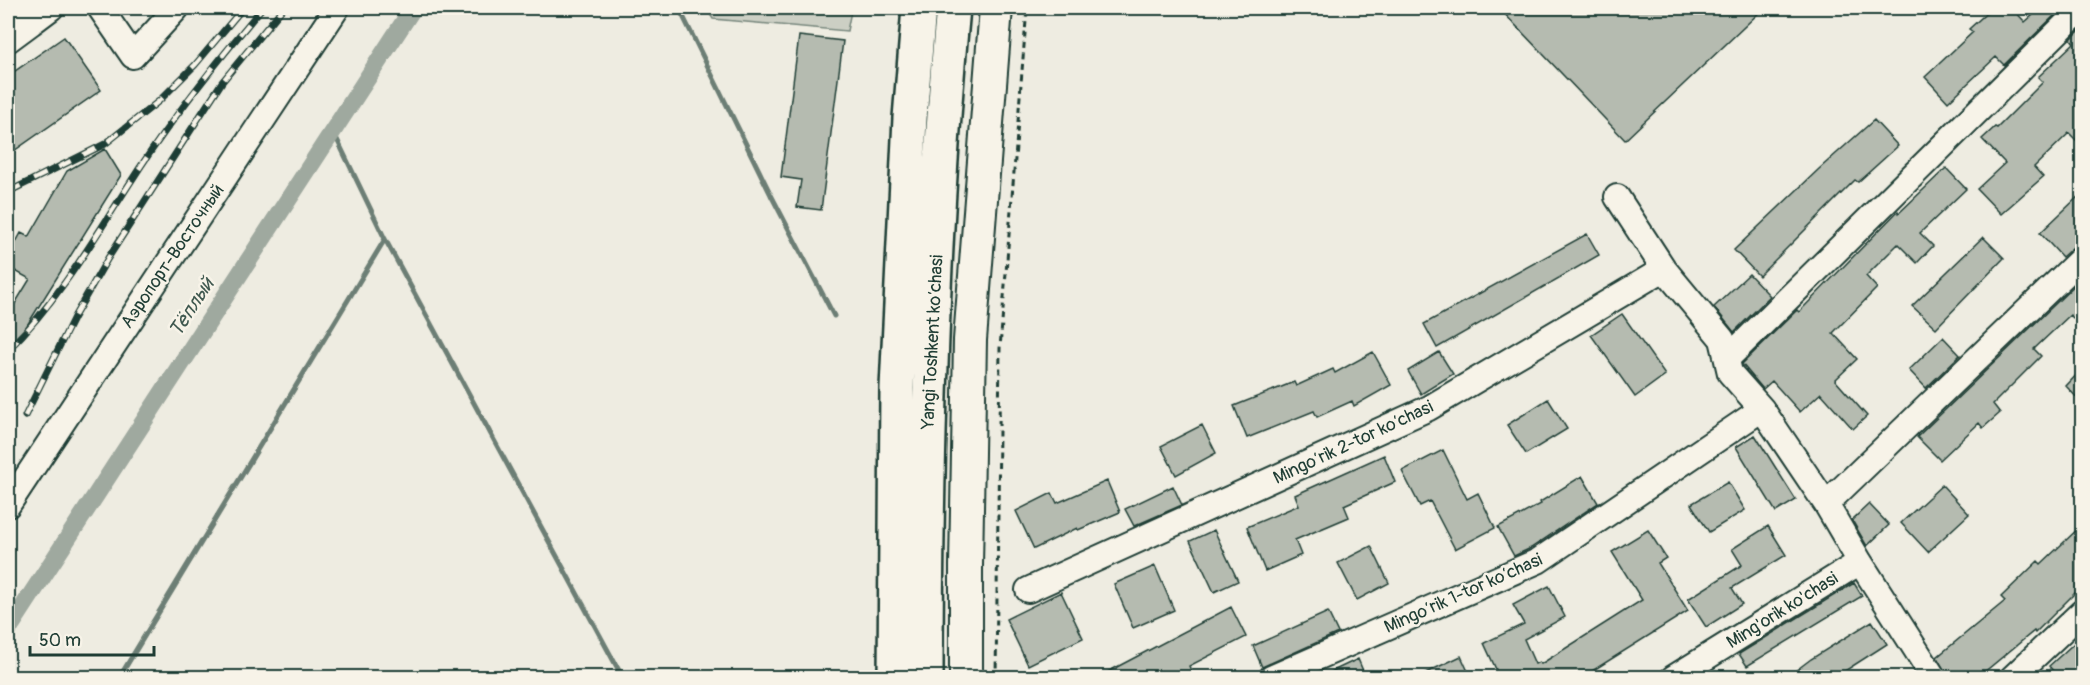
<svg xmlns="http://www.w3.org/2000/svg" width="2090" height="685" font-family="Pangolin,sans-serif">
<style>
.green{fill:#cccfc4;stroke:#76867c;stroke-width:1.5}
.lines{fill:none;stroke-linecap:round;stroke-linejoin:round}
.stream{stroke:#6c7e74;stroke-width:5}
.canal{stroke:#9fa99f;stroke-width:18}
.building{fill:#b5bbb0;stroke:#1f3d34;stroke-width:1.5}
.minor-casing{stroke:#1f3d34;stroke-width:28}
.major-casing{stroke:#1f3d34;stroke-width:36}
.highway-casing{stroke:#1f3d34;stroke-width:38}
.path{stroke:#1f3d34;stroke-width:3;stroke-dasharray:6 4.5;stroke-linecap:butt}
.minor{stroke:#f7f3e8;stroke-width:24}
.major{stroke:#f7f3e8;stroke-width:32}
.highway{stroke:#f7f3e8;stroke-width:33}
.rail-casing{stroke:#1f3d34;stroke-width:7}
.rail{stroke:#f7f3e8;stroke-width:4.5;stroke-dasharray:14;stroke-linecap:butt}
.labels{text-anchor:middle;stroke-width:5;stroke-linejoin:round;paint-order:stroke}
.street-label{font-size:18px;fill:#1f3d34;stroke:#f7f3e8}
.water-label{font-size:20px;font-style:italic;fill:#3f584f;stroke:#f7f3e8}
</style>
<rect width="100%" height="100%" fill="#eeece1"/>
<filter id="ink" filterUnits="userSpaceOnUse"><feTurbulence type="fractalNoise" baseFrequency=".0167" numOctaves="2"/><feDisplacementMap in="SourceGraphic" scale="12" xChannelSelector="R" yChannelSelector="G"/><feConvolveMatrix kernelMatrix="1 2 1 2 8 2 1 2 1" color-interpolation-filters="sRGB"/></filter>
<g filter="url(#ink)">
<path class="green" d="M 706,8 L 860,8 L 859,12 L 851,11 L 847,31 L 713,19 Z"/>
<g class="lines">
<path class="stream" d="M 679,8 L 771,195 L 834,316
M 333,131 L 385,239 L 623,678
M 119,678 L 385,239"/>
<path class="canal" d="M 8,630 L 413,8"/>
</g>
<path class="building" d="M 1499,8 L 1764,8 L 1625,140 Z
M 1992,8 L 2012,8 L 2025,22 L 2041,8 L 2062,8 L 2004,65 L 1996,57 L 1948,102 L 1925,77 L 1973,32 L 1969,29 Z
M 2082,28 L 2082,146 L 2069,133 L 2034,167 L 2043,177 L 2001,214 L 1977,189 L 2005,163 L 1982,139 L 1995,127 L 1997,128 L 2043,82 L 2038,77 L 2074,43 L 2071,39 Z
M 799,36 L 843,41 L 821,210 L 797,207 L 801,180 L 781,177 Z
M 64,37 L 101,90 L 8,155 L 8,76 Z
M 1874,120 L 1898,146 L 1858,182 L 1855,180 L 1759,276 L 1734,250 L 1819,169 Z
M 105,149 L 121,175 L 26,327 L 8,345 L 8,315 L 30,279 L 8,267 L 8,257 L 21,233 L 29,237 L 67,171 Z
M 1946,168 L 1966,189 L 1920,233 L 1933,246 L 1917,263 L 1898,244 L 1866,276 L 1877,288 L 1833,333 L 1857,359 L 1835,380 L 1867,416 L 1853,429 L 1821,393 L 1800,412 L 1772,381 L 1763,389 L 1742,364 L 1797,310 L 1799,312 L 1898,211 L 1899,213 Z
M 2082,193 L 2082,242 L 2073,247 L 2062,257 L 2040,233 Z
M 1587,234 L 1599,255 L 1437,348 L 1424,324 Z
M 1983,237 L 2004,258 L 1936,328 L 1912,306 Z
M 1749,274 L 1770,296 L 1734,332 L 1714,307 Z
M 2082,278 L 2082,314 L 2076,321 L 2070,315 L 2034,349 L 2041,356 L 1993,404 L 2000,413 L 1983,428 L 1979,423 L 1940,460 L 1917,437 Z
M 1622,314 L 1665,375 L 1635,397 L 1591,335 Z
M 1943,337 L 1960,355 L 1926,388 L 1909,370 Z
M 1373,352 L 1391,385 L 1354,406 L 1352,401 L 1317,417 L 1314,411 L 1247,438 L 1234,406 L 1294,382 L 1296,386 L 1333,369 L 1335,373 Z
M 1439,352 L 1453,374 L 1421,394 L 1408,371 Z
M 2082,369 L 2082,403 L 2066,386 Z
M 1548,399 L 1567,429 L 1526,454 L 1507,425 Z
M 1202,425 L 1216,453 L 1176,475 L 1161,446 Z
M 1755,435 L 1796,500 L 1776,512 L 1736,447 Z
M 1443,450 L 1467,499 L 1478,493 L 1495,528 L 1455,549 L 1430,501 L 1420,506 L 1402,471 Z
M 1384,455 L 1395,482 L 1344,505 L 1349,517 L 1295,540 L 1301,555 L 1265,571 L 1247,527 L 1299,505 L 1295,495 Z
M 1582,476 L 1598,503 L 1531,548 L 1514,556 L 1498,527 L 1541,504 L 1540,502 Z
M 1107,481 L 1120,512 L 1078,530 L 1077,528 L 1034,549 L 1016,511 L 1052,493 L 1057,503 Z
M 1728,482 L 1745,510 L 1709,532 L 1691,504 Z
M 1942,485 L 1969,514 L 1928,552 L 1901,523 Z
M 1173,486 L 1182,505 L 1134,526 L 1125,509 Z
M 1869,504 L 1889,525 L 1867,546 L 1852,520 Z
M 2082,525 L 2082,586 L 2035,633 L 2034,631 L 1977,678 L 1948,678 L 1937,657 L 2005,601 L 2001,597 L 2038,561 L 2041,564 Z
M 1768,526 L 1786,555 L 1732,588 L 1742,604 L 1706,627 L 1688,599 L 1742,565 L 1732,549 Z
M 1214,530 L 1238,581 L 1214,592 L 1190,541 Z
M 1648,530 L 1666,558 L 1658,563 L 1688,611 L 1581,678 L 1500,678 L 1484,643 L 1524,624 L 1513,605 L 1549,586 L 1565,617 L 1524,639 L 1535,664 L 1539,662 L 1541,664 L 1642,600 L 1612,552 Z
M 1371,546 L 1389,583 L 1357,600 L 1338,563 Z
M 1155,566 L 1174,610 L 1133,628 L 1114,584 Z
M 1854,583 L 1862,596 L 1747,666 L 1739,654 Z
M 1061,592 L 1083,638 L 1028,665 L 1006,619 Z
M 1231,607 L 1246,637 L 1189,666 L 1192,673 L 1184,678 L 1096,678 Z
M 1328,612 L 1338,633 L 1262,667 L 1253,646 Z
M 1872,621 L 1887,644 L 1834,678 L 1786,678 L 1811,659 Z
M 2082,636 L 2082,678 L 2059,678 L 2049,666 Z
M 1461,656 L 1471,678 L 1415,678 Z
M 1358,659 L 1366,678 L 1318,678 Z"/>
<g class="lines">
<defs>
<path id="minor" d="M 100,8 L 133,56 L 177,8
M 31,23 L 51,8
M 8,40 L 31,23 L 21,8
M 1617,197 L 1664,269 L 1722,339 L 1730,373 L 1762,409 L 1826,504 L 1860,562 L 1934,678
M 1727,359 L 2082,8
M 1826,504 L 2082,258
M 8,505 L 337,8
M 1028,590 L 1429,408 L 1664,269
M 1271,678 L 1538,561 L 1762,409
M 1673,678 L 1860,562
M 2012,678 L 2082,612"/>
<path id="major" d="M 966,678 L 966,566 L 970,340 L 996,8"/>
<path id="highway" d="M 895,678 L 897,388 L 910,118 L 919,8
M 926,678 C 926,454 932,230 953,8"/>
</defs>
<use href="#minor" class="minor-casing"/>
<use href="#major" class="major-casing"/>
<use href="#highway" class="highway-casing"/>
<path class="path" d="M 996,678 L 1000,348 L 1027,8"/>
<use href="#minor" class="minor"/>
<use href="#major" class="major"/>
<use href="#highway" class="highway"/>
<defs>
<path id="rail" d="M 8,192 L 105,144 L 159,101 L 195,65 L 243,8
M 8,350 C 62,297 99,230 141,166 C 178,110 219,59 262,8
M 25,416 L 74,317 L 108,258 L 222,82 L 283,8"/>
</defs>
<use href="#rail" class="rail-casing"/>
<use href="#rail" class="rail"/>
</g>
</g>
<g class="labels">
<g class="street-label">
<text transform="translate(172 256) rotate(-56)" y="6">Аэропорт-Восточный</text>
<text transform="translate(932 342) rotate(-87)" y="6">Yangi Toshkent ko‘chasi</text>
<text transform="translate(1353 442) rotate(-25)" y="6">Mingo‘rik 2-tor ko‘chasi</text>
<text transform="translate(1463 593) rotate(-24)" y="6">Mingo‘rik 1-tor ko‘chasi</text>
<text transform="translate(1782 610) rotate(-32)" y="6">Ming'orik ko'chasi</text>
</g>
<g class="water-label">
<text transform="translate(191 307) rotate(-57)" y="7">Тёплый</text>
</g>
</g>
<rect width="2090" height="685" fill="none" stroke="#f7f3e8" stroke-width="30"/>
<rect x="15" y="15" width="2060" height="655" fill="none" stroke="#1f3d34" stroke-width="2" filter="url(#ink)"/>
<path d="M30 646v9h124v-9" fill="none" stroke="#1f3d34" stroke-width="3"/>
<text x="39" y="646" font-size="18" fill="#1f3d34" stroke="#f7f3e8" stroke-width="4.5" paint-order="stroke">50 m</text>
</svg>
